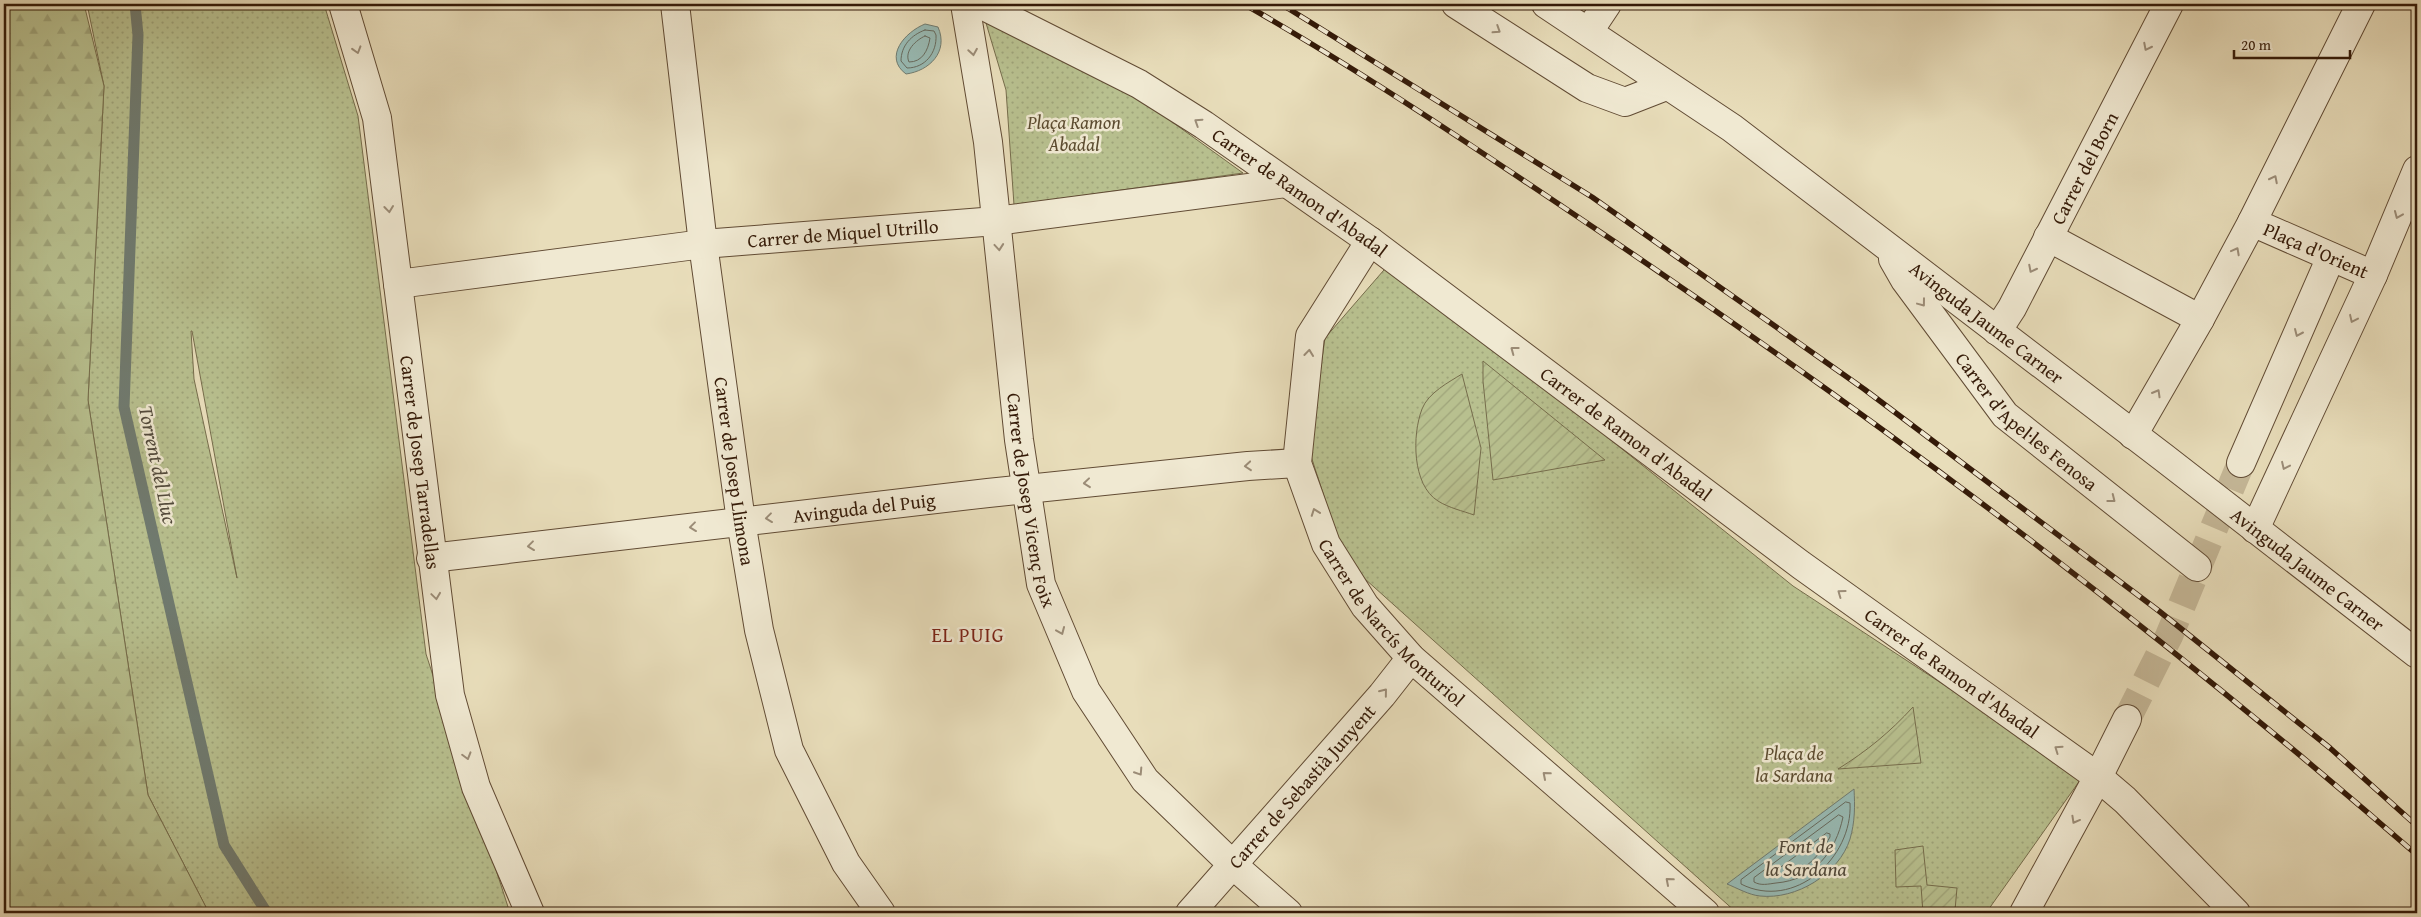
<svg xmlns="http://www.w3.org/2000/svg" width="2421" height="917" font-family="'Gentium Book Plus',serif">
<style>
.grass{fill:url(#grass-dots);stroke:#766d4c;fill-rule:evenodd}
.forest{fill:url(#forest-firs);stroke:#766d4c}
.garden{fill:url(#garden-furrows);stroke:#766d4c}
.water{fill:#98bbb5;stroke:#707b70}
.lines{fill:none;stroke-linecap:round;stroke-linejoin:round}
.shore{stroke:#666a5e;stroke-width:1}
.stream{stroke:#707b70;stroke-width:11}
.minor-tunnel{stroke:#c4b696;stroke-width:28;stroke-dasharray:28 14;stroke-linecap:butt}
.minor-casing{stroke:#614b34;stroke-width:30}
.minor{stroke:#f0e9d2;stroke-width:28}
.rail-casing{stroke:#341a08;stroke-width:5.5}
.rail{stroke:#f0e9d2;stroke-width:4;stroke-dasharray:11;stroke-linecap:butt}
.oneway{stroke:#9b8c77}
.labels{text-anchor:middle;stroke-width:5;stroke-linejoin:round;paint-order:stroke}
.park-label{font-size:19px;font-style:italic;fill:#5c4c30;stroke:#f0e9d2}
.street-label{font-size:19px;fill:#341a08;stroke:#f0e9d2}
.water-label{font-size:20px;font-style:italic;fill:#524a3c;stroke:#f0e9d2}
.neighbourhood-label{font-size:20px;letter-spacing:1px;fill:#7a1f14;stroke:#f0e9d2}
</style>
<defs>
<pattern id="grass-dots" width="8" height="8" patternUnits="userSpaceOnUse" patternTransform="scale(1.25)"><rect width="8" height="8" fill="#b8c08f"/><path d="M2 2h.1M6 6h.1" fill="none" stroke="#9fa47a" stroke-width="1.8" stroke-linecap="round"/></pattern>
<pattern id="forest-firs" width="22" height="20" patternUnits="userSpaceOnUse" patternTransform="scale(1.25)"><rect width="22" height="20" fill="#b8c08f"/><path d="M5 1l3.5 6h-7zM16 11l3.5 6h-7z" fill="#9fa47a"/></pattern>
<pattern id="garden-furrows" width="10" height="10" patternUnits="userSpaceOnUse" patternTransform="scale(1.25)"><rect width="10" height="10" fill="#b8c08f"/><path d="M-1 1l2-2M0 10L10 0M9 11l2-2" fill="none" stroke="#9fa47a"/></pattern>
</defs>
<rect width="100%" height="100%" fill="#e8ddba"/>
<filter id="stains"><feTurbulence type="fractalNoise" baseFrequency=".004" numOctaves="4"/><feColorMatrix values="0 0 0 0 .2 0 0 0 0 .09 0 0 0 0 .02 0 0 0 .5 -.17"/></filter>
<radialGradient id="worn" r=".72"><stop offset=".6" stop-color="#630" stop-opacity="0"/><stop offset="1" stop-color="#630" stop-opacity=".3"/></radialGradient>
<path class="grass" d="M 87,4 L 324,4 L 358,116 L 426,654 L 510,913 L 209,913 L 148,795 L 88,400 L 104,86 ZM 191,331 L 192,331 L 237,578 L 194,379 Z
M 986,23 L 1118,83 L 1243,173 L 1014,205 L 1006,90 Z
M 1390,263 L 1793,586 L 2083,776 L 1986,913 L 1737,913 L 1345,561 L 1309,450 L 1325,338 Z"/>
<path class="forest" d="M 4,4 L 84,4 L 104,86 L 88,400 L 148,795 L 209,913 L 4,913 Z"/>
<path class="garden" d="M 1483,361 L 1605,460 L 1493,480 L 1483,381 Z
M 1462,374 L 1481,448 L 1474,515 C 1463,511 1449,508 1438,501 C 1412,485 1412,435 1422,409 C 1428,393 1449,382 1462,374 Z
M 1913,707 L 1921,763 L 1838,769 C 1867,751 1890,732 1913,707 Z
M 1923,846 L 1927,885 L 1957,888 L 1955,910 L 1972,909 L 1972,913 L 1923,913 L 1921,886 L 1896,887 L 1895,850 Z"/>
<path class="water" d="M 925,24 L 938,27 C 949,52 929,71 906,74 C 883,57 905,32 925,24 Z
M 1854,789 C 1855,806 1855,822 1850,839 C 1839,874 1796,900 1760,896 C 1749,895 1737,888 1727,884 Z"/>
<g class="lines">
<path class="shore" d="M 925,30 L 934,31 L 936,35 C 937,53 925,68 907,68 L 901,61 C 901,46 911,35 925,30 Z
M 925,36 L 930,38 C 928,51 922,62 909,62 C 904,51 916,40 925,36 Z
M 1846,802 L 1850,803 C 1853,858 1794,911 1741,884 L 1741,880 Z
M 1839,815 L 1843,817 C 1836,851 1814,880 1776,883 C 1768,884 1761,886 1754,882 L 1754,878 Z
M 1827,833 L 1830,834 L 1830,837 C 1820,855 1799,880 1775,875 L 1776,871 Z"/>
<path class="stream" d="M 135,4 L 138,35 L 124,407 L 224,845 L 267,913"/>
<path class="minor-tunnel" d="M 2127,719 L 2169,636 L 2241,463"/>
<defs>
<g id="minor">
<path id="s1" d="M 343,4 L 377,118 L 450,695 L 476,787 L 530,913"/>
<path id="s2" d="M 675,4 L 703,244 L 741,521 L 759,630 L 789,750 L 846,863 L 881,913"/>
<path id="s3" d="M 965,4 L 988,142 L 1019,440 L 1041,584 L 1086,691 L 1145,780 L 1233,865 L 1288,913"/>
<path id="s4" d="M 980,4 L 1139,84 L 1204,125 L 1370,241 L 1801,565 L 2098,777 L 2125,800 L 2236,913"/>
<path d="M 1456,4 L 1587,88 L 1625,102 L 1666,86"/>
<path id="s5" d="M 1546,4 L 1732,128 L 2163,457 L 2417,654"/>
<path d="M 1589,31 L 1607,4"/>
<path d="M 2252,222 L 2361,4"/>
<path d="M 2048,237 L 2200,319"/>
<path id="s6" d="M 1370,241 L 1310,336 L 1297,463 L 1326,544 L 1365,606 L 1411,658 L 1705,913"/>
<path id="s7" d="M 1893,259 L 1905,280 L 2005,415 L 2197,567"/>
<path id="s8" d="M 398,284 L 703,244 L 996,221 L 1286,183"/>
<path id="s9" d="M 1997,331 L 2012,308 L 2169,4"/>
<path id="s10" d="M 2133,435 L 2200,319 L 2252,222 L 2373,275"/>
<path d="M 2241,463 L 2331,257"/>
<path d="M 2255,529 L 2373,275 L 2417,170"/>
<path id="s11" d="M 431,558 L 988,493 L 1248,466 L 1297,463"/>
<path id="s12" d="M 1190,913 L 1382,695 L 1411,658"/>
<path d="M 2024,913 L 2098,777 L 2127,719"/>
</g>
</defs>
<use href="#minor" class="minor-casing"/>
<use href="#minor" class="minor"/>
<defs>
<path id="rail" d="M 1244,4 C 1373,78 1495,161 1618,244 C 1896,432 2164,635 2417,855
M 1281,4 L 1592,197 L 1864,389 L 2159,611 L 2330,748 L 2417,826"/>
</defs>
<use href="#rail" class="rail-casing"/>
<use href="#rail" class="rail"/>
</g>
<defs><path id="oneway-chevron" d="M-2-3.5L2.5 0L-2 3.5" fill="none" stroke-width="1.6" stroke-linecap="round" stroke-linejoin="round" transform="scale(1.25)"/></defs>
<g class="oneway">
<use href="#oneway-chevron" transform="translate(1497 30) rotate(33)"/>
<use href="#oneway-chevron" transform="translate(2147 47) rotate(117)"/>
<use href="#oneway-chevron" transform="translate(357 50) rotate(73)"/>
<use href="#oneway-chevron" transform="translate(973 52) rotate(81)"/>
<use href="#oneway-chevron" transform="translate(1198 122) rotate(-147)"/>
<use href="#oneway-chevron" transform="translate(2274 179) rotate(-63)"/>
<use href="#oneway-chevron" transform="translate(389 209) rotate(83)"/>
<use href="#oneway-chevron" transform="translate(2398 215) rotate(113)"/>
<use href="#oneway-chevron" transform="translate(999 247) rotate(85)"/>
<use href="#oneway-chevron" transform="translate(2236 251) rotate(-62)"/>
<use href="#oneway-chevron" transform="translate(2032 269) rotate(117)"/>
<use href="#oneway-chevron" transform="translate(1922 303) rotate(53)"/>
<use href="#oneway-chevron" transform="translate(2353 319) rotate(115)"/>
<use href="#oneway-chevron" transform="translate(2298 333) rotate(114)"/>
<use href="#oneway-chevron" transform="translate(1514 350) rotate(-143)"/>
<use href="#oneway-chevron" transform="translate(1309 353) rotate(-84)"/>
<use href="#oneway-chevron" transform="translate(2157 393) rotate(-60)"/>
<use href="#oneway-chevron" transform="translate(1248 466) rotate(175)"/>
<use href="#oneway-chevron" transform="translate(2285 466) rotate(115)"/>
<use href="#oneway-chevron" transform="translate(1087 483) rotate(174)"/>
<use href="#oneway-chevron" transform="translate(2112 499) rotate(38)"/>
<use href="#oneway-chevron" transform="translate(1315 512) rotate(-110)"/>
<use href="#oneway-chevron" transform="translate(769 518) rotate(173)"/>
<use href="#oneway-chevron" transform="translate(693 527) rotate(173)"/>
<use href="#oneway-chevron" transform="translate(531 546) rotate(173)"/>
<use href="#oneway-chevron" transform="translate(1841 593) rotate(-144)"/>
<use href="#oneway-chevron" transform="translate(436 596) rotate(82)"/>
<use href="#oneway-chevron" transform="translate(1061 631) rotate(67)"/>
<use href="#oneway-chevron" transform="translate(1384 692) rotate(-51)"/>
<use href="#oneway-chevron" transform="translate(2058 749) rotate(-145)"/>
<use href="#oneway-chevron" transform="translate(467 756) rotate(74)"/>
<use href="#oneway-chevron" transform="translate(1139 772) rotate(57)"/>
<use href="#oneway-chevron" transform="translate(1546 775) rotate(-139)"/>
<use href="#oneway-chevron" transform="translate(2075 820) rotate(119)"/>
<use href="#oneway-chevron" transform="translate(1669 881) rotate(-139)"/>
</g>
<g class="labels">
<g class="park-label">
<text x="1074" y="129">Plaça Ramon<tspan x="1074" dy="22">Abadal</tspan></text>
<text x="1794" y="760">Plaça de<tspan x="1794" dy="22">la Sardana</tspan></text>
</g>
<g class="street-label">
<text dy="7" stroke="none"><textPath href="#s9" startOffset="185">Carrer del Born</textPath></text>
<text dy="7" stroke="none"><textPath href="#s4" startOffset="372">Carrer de Ramon d'Abadal</textPath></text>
<text dy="7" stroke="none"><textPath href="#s8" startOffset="448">Carrer de Miquel Utrillo</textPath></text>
<text dy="7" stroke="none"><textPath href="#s10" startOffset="314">Plaça d'Orient</textPath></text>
<text dy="7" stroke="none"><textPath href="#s5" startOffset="544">Avinguda Jaume Carner</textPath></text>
<text dy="7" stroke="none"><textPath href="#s7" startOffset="212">Carrer d'Apel·les Fenosa</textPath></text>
<text dy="7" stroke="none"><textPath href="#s4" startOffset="778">Carrer de Ramon d'Abadal</textPath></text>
<text dy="7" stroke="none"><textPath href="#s1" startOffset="466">Carrer de Josep Tarradellas</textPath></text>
<text dy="7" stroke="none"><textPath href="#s2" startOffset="471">Carrer de Josep Llimona</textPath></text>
<text dy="7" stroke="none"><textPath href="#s3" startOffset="501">Carrer de Josep Vicenç Foix</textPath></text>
<text dy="7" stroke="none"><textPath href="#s11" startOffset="436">Avinguda del Puig</textPath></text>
<text dy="7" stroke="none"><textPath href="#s5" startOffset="949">Avinguda Jaume Carner</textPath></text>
<text dy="7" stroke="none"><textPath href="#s6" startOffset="429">Carrer de Narcís Monturiol</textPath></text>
<text dy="7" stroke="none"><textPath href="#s4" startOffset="1182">Carrer de Ramon d'Abadal</textPath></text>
<text dy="7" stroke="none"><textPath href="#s12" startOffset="169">Carrer de Sebastià Junyent</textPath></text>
</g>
<g class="water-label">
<text transform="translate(158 465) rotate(78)" y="7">Torrent del Lluc</text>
<text x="1806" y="853">Font de<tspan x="1806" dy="23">la Sardana</tspan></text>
</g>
<g class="neighbourhood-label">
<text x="968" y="642">EL PUIG</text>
</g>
</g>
<rect width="2421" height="917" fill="none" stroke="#e8ddba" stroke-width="20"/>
<rect x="5" y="5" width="2411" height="907" fill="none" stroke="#341a08" stroke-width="2.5"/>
<rect x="10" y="10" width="2401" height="897" fill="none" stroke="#341a08"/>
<path d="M2234 50v8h116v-8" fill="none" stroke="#341a08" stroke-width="2.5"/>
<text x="2241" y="50" font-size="15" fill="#341a08" stroke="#f0e9d2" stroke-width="4" paint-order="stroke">20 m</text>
<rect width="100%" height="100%" filter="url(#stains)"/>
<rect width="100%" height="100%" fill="url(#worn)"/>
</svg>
